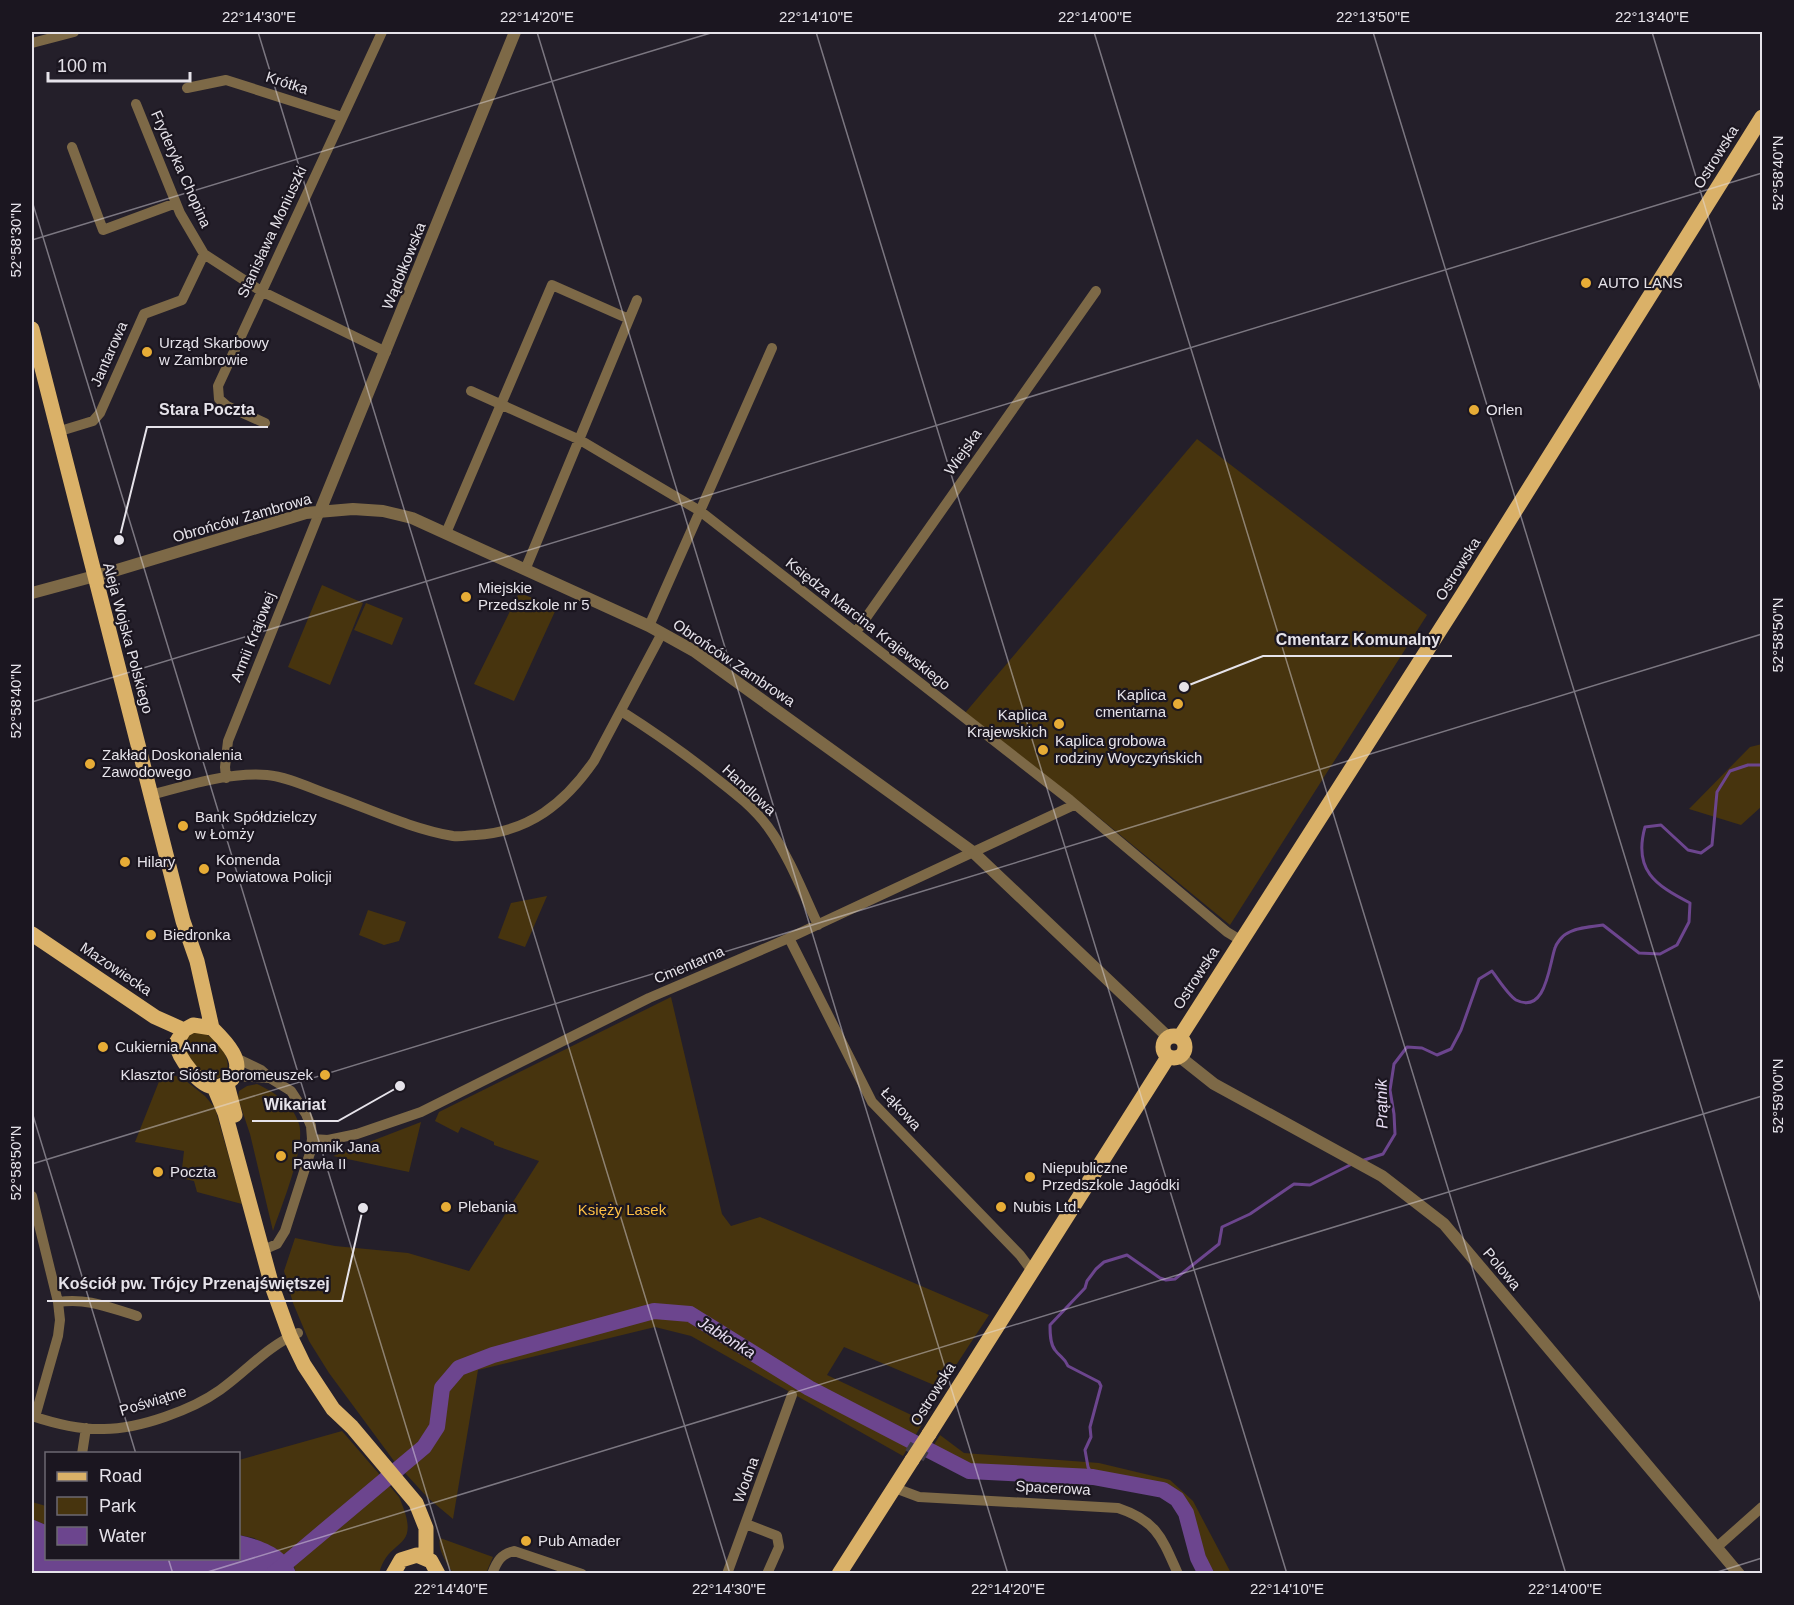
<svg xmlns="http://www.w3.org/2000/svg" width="1794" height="1605" font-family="Helvetica,sans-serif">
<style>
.green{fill:#47340e}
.water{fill:#6c458e}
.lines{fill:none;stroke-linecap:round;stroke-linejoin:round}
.stream{stroke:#6c458e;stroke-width:3}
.river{stroke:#6c458e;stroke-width:16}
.minor-tunnel{stroke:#413c47;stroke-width:10;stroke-dasharray:10 5;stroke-linecap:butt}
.minor{stroke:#7d6947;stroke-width:10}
.tertiary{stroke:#7d6947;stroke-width:12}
.primary{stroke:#dab168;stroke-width:15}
.primary-bridge{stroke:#dab168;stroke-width:15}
.ticks{fill:none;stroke:#e6e3ea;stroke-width:1.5;stroke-opacity:0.45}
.poi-dot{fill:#e7ac36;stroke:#1b1620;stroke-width:2}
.labels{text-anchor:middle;stroke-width:4.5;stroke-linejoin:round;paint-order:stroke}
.street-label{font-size:15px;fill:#e6e3ea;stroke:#1b1620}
.poi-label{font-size:15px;fill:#e6e3ea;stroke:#1b1620;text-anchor:start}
.park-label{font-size:15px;fill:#fdbf44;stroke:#1b1620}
.water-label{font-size:16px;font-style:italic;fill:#e7ddf2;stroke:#1b1620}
.leader{fill:none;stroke:#e6e3ea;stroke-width:2}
.callout-dot{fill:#e6e3ea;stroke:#1b1620;stroke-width:2}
.callout-label{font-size:16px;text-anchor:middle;font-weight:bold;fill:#e6e3ea;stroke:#1b1620;stroke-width:4.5;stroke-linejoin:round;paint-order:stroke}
.neatline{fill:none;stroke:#e6e3ea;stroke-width:2}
.ticks-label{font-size:15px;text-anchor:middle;fill:#e6e3ea}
</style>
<rect width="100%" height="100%" fill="#241f2a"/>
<path class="green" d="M 1197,439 L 1427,615 L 1230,925 L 1085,806 L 965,713 Z
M 322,585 L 363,603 L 330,685 L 288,667 Z
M 519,593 L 557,607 L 514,701 L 474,684 Z
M 366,603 L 403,618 L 392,645 L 354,630 Z
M 1762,744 L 1762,806 L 1741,825 L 1689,809 L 1750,747 Z
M 547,896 L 525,947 L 498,938 L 511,903 Z
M 368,910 L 406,922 L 399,941 L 384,945 L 359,935 Z
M 671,997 L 722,1214 L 731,1226 L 760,1217 L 989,1315 L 941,1388 L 844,1347 L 827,1375 L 924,1421 L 903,1456 L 691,1336 L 655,1327 L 478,1370 L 453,1519 L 428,1498 L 394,1461 L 329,1373 L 309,1341 L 293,1303 L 284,1271 L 295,1238 L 335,1246 L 408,1253 L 469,1271 L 539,1161 L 494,1145 L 494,1142 L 461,1127 L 458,1133 L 435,1121 L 439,1112 Z
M 201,1031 C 216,1039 236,1059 224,1076 C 205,1084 193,1063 184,1047 C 186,1037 191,1032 201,1031 Z
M 162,1074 L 181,1077 L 205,1096 L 215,1108 L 242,1204 L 197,1192 L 194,1181 L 181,1178 L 184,1151 L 135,1142 Z
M 257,1084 C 274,1092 293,1104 299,1124 C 306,1147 281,1207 273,1231 L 250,1134 L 238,1098 L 239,1091 L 247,1086 Z
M 421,1122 L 409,1172 L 333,1156 Z
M 342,1431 L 399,1497 C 424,1553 388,1535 379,1574 L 296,1573 L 293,1563 L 254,1538 L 239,1535 L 239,1460 Z
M 940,1435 L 964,1453 L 1099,1463 L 1170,1480 L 1193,1501 L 1231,1573 L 1215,1573 L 1204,1557 L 1190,1509 L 1180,1497 L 1167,1489 L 1102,1472 L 968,1465 L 932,1448 Z
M 32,1502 L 46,1506 L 46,1525 L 32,1519 Z
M 440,1538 L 493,1557 L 486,1573 L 453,1573 C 447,1563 437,1550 440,1538 Z"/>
<path class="water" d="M 32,1519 L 46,1525 L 46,1558 L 238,1558 L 239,1535 C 261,1540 289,1549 296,1573 L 32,1573 Z"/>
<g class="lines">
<path class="stream" d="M 1361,1161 L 1383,1154 L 1395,1134 L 1394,1114 L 1390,1090 L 1394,1064 L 1407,1047 L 1422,1048 L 1437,1055 L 1451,1049 L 1461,1030 L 1479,979 L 1492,971 C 1497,978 1509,996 1516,1000 C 1546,1015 1549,965 1555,948 C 1556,944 1562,936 1566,934 C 1576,927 1592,927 1603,925 L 1639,953 L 1660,954 L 1677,945 L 1689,922 L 1690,903 C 1655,885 1633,870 1645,827 L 1661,825 L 1688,850 L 1701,853 L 1712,845 L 1717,792 L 1730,771 L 1748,765 L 1762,765
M 1093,1477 L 1088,1467 L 1085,1450 L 1091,1437 L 1090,1427 L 1101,1386 L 1099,1382 L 1068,1366 C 1065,1358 1060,1357 1055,1350 C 1050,1344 1050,1333 1050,1325 L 1085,1288 L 1087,1281 L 1096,1269 L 1104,1262 L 1127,1255 L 1160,1278 L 1166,1280 L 1175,1279 L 1219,1244 L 1222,1227 L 1250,1214 L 1294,1184 L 1310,1185 L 1352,1164"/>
<path class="river" d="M 273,1574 L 424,1447 L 437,1427 L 442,1388 L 459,1368 L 493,1355 L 654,1311 L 690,1314 L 809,1388 L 969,1471 L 1093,1477 L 1163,1490 L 1177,1499 L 1186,1513 L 1198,1558 L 1206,1574"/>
<path class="minor-tunnel" d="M 908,1446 L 926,1457"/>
<path class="minor" d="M 32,43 L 74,32
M 187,88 L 226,80 L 342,117
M 136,104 L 180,213 L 204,254 L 261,291 L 386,352
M 72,147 L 103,230 L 176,203
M 471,391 L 580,440 L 700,511 L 772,348
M 265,423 L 227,406 L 219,399 L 218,386 L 382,32
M 57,432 L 93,421 L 100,413 L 144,314 L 182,300 L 204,254
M 446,533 L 552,285 L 629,319
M 525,570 L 637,300
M 649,626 L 700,511 L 1070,800 L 1227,932 L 1242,941
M 856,632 L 1096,291
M 621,711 C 654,732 687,755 718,780 C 736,794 754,808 768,827 C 789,856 803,893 818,925
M 226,778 L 225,767 L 228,741 L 320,511
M 151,795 C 187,785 230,772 267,775 C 289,777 312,789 333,796 C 372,810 412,829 453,836 C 461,837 469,835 476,835 C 529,832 565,803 594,761 L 662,633
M 789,938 L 872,1102 L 1020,1255 L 1032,1271
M 236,1058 L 261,1070 L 270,1078 L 291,1091 L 306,1114 L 311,1126 L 312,1139 L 310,1153 L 285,1231 L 277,1244 L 263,1250
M 234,1076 L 270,1078
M 312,1139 L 328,1140 L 357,1134 L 421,1112 L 649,998 L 789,938 L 1074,805
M 32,1196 L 58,1302 L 60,1320 L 58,1336 L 35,1417
M 58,1302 C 89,1298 107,1307 137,1316
M 32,1416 C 53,1423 80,1430 104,1429 C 139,1429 192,1410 220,1390 C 248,1370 266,1347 298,1333
M 82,1454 L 86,1428
M 895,1488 L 919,1497 L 1118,1508 C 1157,1521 1162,1538 1178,1574
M 746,1524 L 777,1536 L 779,1547 L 767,1574
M 1717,1547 L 1762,1507
M 492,1574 C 497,1561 501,1554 514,1551 L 582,1574
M 727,1574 L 792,1395"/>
<path class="tertiary" d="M 320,511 L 515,32
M 32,593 L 117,570 L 306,513 L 353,509 L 383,511 L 412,518 L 649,626 L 694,651 L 973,852 L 1168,1037
M 1180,1057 L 1214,1084 L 1382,1176 L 1444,1224 L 1739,1574"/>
<path class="primary" d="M 32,329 L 183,921 L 197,961 L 212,1028
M 32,934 L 155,1017 L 184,1030
M 193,1025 L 212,1028 C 224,1040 247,1062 232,1079 C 228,1083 220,1087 215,1087 C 199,1087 178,1057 176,1043 L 184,1030 Z
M1163 1047a11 11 0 1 1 22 0a11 11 0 1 1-22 0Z
M 1180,1037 L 1463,594 L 1762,117
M 227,1084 L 235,1115
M 214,1087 L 225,1113 L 272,1286 L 290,1336 L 304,1365 L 333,1409 L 352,1427 L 416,1503 L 426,1528 L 426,1557
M 929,1434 L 1168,1057
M 393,1574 L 401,1560 L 417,1555 L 431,1561 L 438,1574
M 839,1574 L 912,1460"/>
<path class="primary-bridge" d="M 912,1460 L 929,1434"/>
</g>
<path class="ticks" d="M 258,32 L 730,1574M 537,32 L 1008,1574M 816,32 L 1287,1574M 1094,32 L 1566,1574M 1373,32 L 1762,1306M 1652,32 L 1762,394M 32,201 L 451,1574M 32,240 L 714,32M 32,702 L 1762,173M 32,1112 L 136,1454M 32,1164 L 1762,634M 168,1558 L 173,1574M 201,1574 L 1762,1096M 1711,1574 L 1762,1558"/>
<g class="poi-dot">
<circle cx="1586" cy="283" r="6"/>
<circle cx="147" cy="352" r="6"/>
<circle cx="1474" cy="410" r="6"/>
<circle cx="466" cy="597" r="6"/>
<circle cx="1178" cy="704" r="6"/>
<circle cx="1059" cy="724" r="6"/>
<circle cx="1043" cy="750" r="6"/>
<circle cx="90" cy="764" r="6"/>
<circle cx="183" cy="826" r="6"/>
<circle cx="125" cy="862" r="6"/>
<circle cx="204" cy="869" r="6"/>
<circle cx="151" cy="935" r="6"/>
<circle cx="103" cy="1047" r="6"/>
<circle cx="325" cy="1075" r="6"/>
<circle cx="281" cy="1156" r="6"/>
<circle cx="158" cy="1172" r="6"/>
<circle cx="1030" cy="1177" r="6"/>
<circle cx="446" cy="1207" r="6"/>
<circle cx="1001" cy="1207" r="6"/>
<circle cx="526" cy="1541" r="6"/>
</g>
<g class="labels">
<g class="street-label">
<text transform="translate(287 83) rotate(18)" y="5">Krótka</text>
<text transform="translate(1716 157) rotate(-58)" y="5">Ostrowska</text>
<text transform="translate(181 169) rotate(66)" y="5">Fryderyka Chopina</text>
<text transform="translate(272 232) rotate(-65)" y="5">Stanisława Moniuszki</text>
<text transform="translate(404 266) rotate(-68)" y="5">Wądołkowska</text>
<text transform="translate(109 354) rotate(-66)" y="5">Jantarowa</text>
<text transform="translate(963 452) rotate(-55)" y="5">Wiejska</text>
<text transform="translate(242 518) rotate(-16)" y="5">Obrońców Zambrowa</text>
<text transform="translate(1458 569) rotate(-58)" y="5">Ostrowska</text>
<text transform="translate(868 624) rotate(38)" y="5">Księdza Marcina Krajewskiego</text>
<text transform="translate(253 637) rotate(-68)" y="5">Armii Krajowej</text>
<text transform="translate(128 638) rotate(75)" y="5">Aleja Wojska Polskiego</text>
<text transform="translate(734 663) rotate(34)" y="5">Obrońców Zambrowa</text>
<text transform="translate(749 790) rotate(43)" y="5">Handlowa</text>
<text transform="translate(689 965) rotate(-23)" y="5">Cmentarna</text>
<text transform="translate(116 969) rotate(34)" y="5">Mazowiecka</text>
<text transform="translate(1196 978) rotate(-57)" y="5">Ostrowska</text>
<text transform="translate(901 1109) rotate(48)" y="5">Łąkowa</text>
<text transform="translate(1502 1269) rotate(50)" y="5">Polowa</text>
<text transform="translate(933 1394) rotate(-58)" y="5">Ostrowska</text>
<text transform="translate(153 1401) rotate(-17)" y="5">Poświątne</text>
<text transform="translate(746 1480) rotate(-70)" y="5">Wodna</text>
<text transform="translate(1053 1488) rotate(3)" y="5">Spacerowa</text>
</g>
<g class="poi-label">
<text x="1598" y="288">AUTO LANS</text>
<text x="159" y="348">Urząd Skarbowy<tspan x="159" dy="17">w Zambrowie</tspan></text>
<text x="1486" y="415">Orlen</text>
<text x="478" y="593">Miejskie<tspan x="478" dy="17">Przedszkole nr 5</tspan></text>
<text x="1166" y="700" text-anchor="end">Kaplica<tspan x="1166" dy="17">cmentarna</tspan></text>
<text x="1047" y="720" text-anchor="end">Kaplica<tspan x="1047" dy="17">Krajewskich</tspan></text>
<text x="1055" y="746">Kaplica grobowa<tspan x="1055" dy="17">rodziny Woyczyńskich</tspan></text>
<text x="102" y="760">Zakład Doskonalenia<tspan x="102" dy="17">Zawodowego</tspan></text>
<text x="195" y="822">Bank Spółdzielczy<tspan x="195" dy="17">w Łomży</tspan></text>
<text x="216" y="865">Komenda<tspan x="216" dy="17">Powiatowa Policji</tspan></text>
<text x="137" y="867">Hilary</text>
<text x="163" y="940">Biedronka</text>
<text x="115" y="1052">Cukiernia Anna</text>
<text x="313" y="1080" text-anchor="end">Klasztor Sióstr Boromeuszek</text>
<text x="293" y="1152">Pomnik Jana<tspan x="293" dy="17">Pawła II</tspan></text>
<text x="1042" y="1173">Niepubliczne<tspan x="1042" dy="17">Przedszkole Jagódki</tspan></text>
<text x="170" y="1177">Poczta</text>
<text x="458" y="1212">Plebania</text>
<text x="1013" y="1212">Nubis Ltd.</text>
<text x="538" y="1546">Pub Amader</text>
</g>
<g class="park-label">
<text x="622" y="1215">Księży Lasek</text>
</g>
<g class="water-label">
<text transform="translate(1381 1104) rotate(-91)" y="6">Prątnik</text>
<text transform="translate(727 1337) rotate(32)" y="6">Jabłonka</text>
</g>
</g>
<path class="leader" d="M119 540L147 427H268M1184 687L1263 656H1452M400 1086L338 1121H252M363 1208L342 1301H47"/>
<g class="callout-dot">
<circle cx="119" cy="540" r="6"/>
<circle cx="1184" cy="687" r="6"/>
<circle cx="400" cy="1086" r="6"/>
<circle cx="363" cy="1208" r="6"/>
</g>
<g class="callout-label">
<text x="207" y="415">Stara Poczta</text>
<text x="1358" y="645">Cmentarz Komunalny</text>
<text x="295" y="1110">Wikariat</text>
<text x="194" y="1289">Kościół pw. Trójcy Przenajświętszej</text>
</g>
<rect width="1794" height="1605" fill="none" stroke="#1b1620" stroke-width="66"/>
<rect x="45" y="1452" width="195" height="108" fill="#1b1620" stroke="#6c6871" stroke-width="1.5"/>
<rect x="57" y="1472" width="30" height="9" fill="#dab168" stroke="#6c6871" stroke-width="1.5"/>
<text x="99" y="1482" font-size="18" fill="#e6e3ea">Road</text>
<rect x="57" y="1497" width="30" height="18" fill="#47340e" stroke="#6c6871" stroke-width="1.5"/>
<text x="99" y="1512" font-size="18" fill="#e6e3ea">Park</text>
<rect x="57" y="1527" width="30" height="18" fill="#6c458e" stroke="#6c6871" stroke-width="1.5"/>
<text x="99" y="1542" font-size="18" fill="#e6e3ea">Water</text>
<path d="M48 72v9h142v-9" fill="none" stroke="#e6e3ea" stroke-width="3"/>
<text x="57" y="72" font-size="18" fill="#e6e3ea" stroke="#1b1620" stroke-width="4.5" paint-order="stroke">100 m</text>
<rect x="33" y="33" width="1728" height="1539" class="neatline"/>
<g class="ticks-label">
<text x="259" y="22">22°14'30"E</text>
<text x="537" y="22">22°14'20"E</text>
<text x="816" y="22">22°14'10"E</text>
<text x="1095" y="22">22°14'00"E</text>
<text x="1373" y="22">22°13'50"E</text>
<text x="1652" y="22">22°13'40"E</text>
<text transform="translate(1778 173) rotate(-90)" y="5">52°58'40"N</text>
<text transform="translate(16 240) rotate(-90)" y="5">52°58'30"N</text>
<text transform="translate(1778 635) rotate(-90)" y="5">52°58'50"N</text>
<text transform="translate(16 701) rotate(-90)" y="5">52°58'40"N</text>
<text transform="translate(1778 1096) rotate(-90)" y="5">52°59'00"N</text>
<text transform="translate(16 1163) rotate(-90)" y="5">52°58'50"N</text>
<text x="451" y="1594">22°14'40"E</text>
<text x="729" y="1594">22°14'30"E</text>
<text x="1008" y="1594">22°14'20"E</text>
<text x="1287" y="1594">22°14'10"E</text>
<text x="1565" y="1594">22°14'00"E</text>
</g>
</svg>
